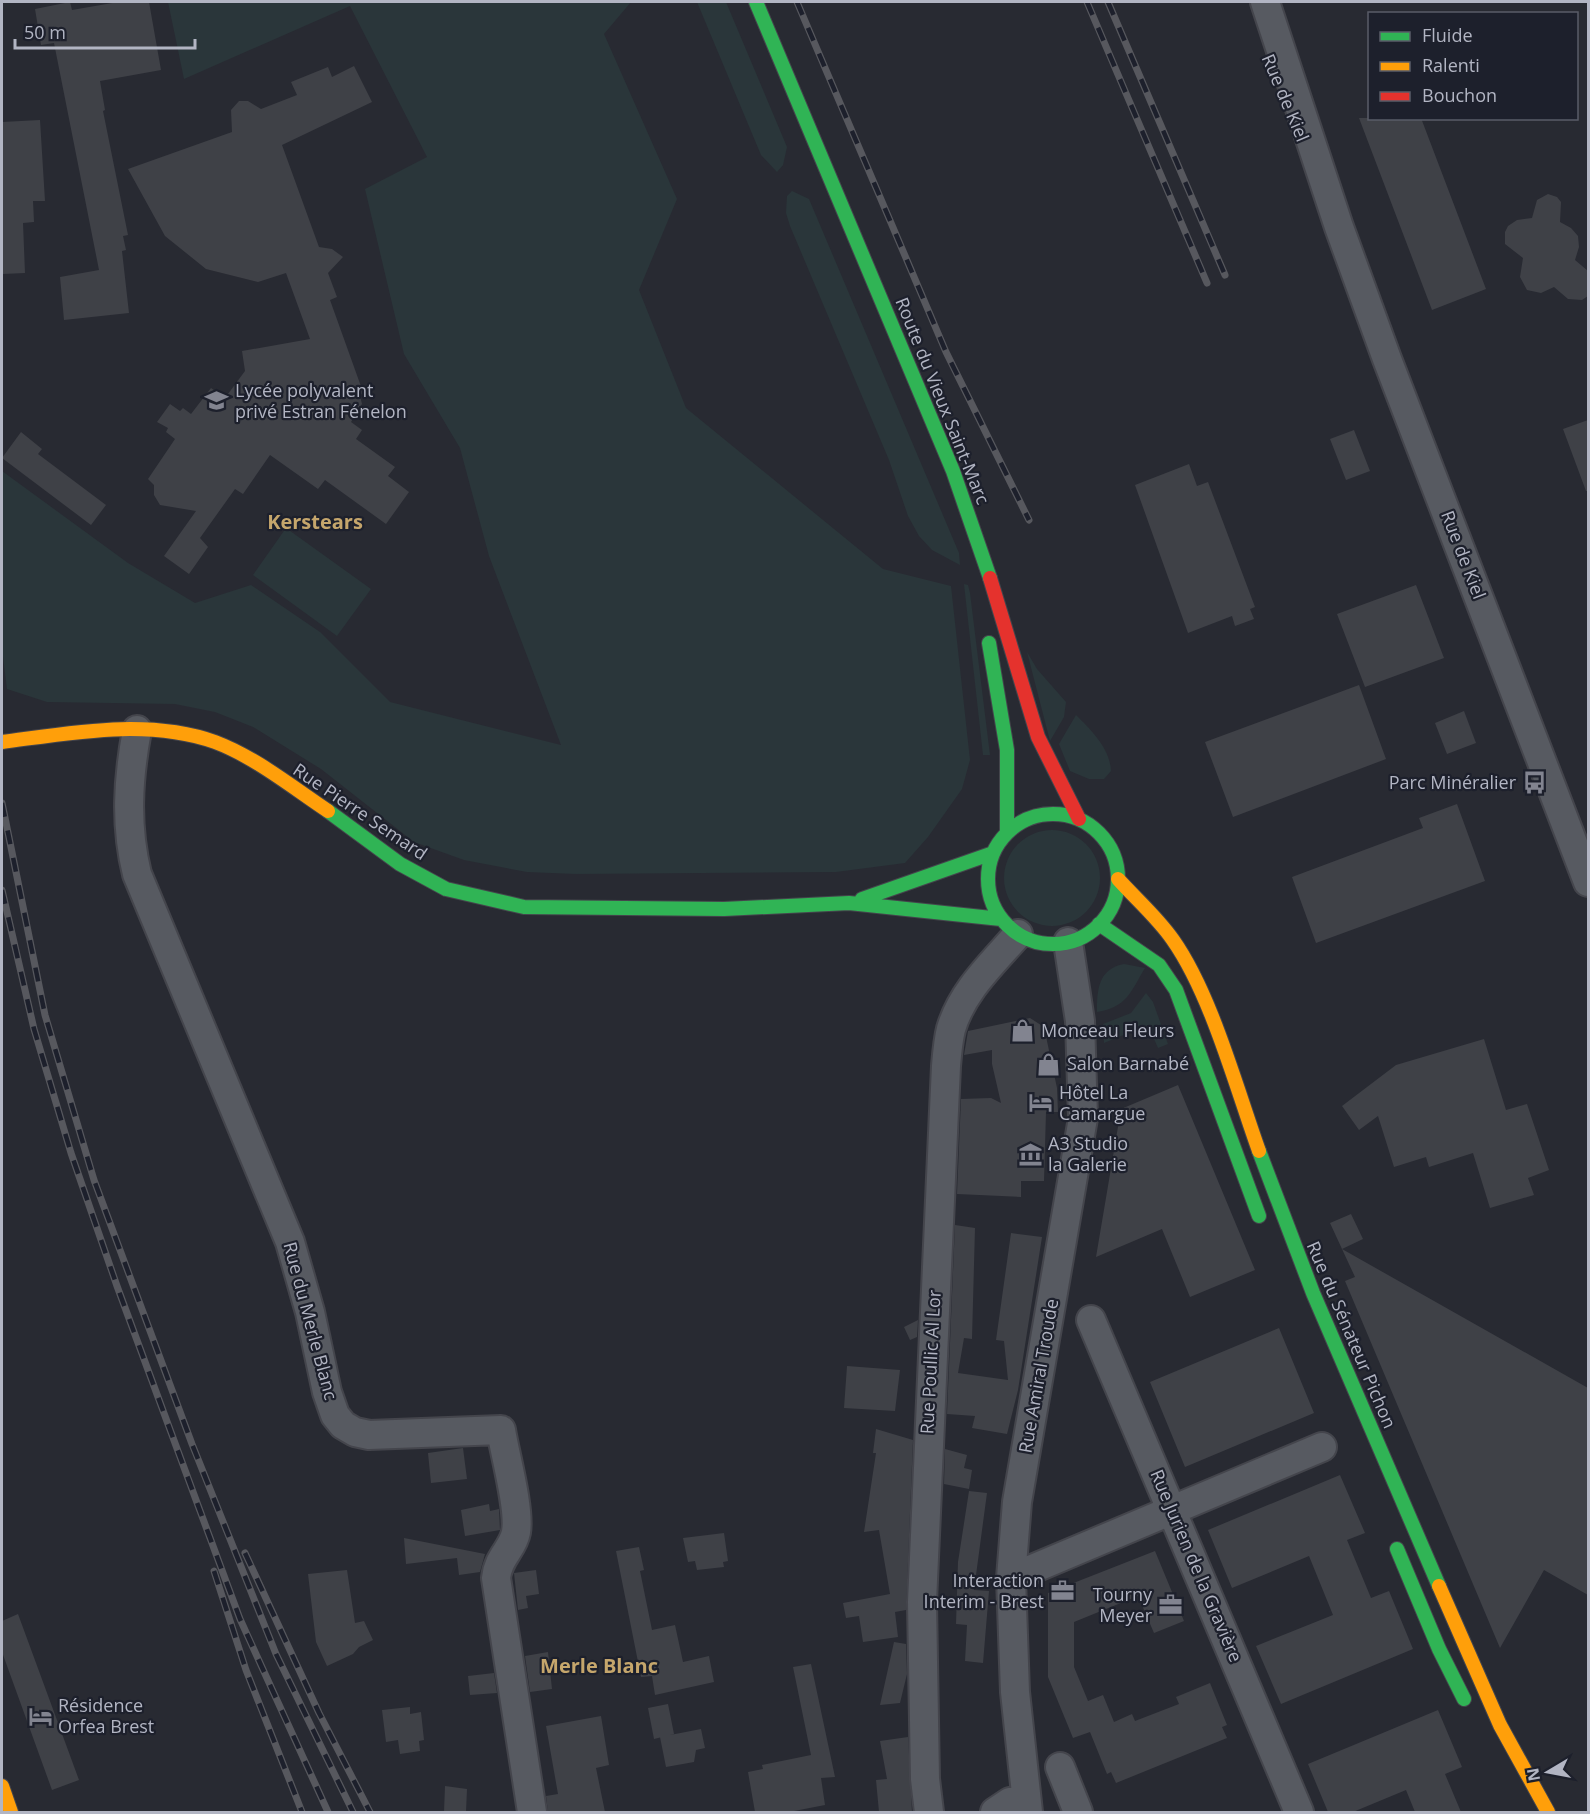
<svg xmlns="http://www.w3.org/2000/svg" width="1590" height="1814" font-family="'Open Sans',sans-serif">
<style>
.green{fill:#2a363a}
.building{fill:#3f4147}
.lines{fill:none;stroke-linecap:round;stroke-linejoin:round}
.street-casing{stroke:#44454c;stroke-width:32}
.fast-casing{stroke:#44454c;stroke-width:16}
.slow-casing{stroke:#44454c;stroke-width:16}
.jam-casing{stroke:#44454c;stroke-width:16}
.street{stroke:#575a61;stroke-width:28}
.fast{stroke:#30b455;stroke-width:14}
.slow{stroke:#ff9f0a;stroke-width:14}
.jam{stroke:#e5322d;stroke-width:14}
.rail-casing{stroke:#57585e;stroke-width:7}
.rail{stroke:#1d202c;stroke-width:4.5;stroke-dasharray:14;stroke-linecap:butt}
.labels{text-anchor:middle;stroke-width:4.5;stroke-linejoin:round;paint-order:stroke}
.street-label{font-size:18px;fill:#b2b5c3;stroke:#1d202c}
.poi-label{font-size:18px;fill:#b2b5c3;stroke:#1d202c;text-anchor:start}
.neighbourhood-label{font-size:20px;font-weight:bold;fill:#c5a66c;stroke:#1d202c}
</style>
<rect width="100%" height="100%" fill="#282a32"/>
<path class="green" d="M 168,2 L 631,2 L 604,34 L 677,199 L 639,290 L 686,408 L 883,569 L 951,586 L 970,760 L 962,789 L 928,837 L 905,863 L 836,872 L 576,874 L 527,872 L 464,860 L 414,842 L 321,769 L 253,727 L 215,712 L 175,704 L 47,702 L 7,689 L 2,649 L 2,471 L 128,563 L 195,603 L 251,585 L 320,632 L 390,702 L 561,745 L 489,556 L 460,448 L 404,354 L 365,189 L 427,157 L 350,6 L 184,79 Z
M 697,2 L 726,2 L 787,147 L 783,165 L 777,172 L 761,155 Z
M 792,191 L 809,199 L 959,553 L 960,565 L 932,550 L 919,536 L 908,516 L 889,460 L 790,226 L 786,213 L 787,196 Z
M 286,528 L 371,589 L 337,636 L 253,575 Z
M 964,584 L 968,585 L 970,593 L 990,755 L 983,755 Z
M 1027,652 L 1037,669 L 1066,702 L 1064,717 L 1050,741 Z
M 1076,715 C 1091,730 1110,748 1111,771 L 1104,779 L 1089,779 L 1070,771 L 1059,744 Z
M1004 878a48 48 0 1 1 96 0a48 48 0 1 1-96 0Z
M 1124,964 L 1145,968 C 1130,993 1127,1007 1097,1012 C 1097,990 1098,969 1124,964 Z
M 1146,993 L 1153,1002 L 1168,1044 L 1158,1048 L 1148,1025 L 1104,1043 L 1103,1024 L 1131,1013 Z"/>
<path class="building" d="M 70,2 L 72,10 L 118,2 L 149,2 L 161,70 L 100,81 L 105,110 L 103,111 L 128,235 L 123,236 L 126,250 L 122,251 L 129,313 L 64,320 L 60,277 L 99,270 L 54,43 L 41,45 L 35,9 Z
M 354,66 L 372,102 L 282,145 L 319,247 L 332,249 L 343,257 L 328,273 L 337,297 L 330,300 L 363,392 L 360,396 L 362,404 L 351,422 L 362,430 L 356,439 L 395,467 L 388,476 L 409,492 L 386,524 L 325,480 L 318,489 L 270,455 L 243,494 L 235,489 L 200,538 L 208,547 L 189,574 L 164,556 L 196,511 L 160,505 L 154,495 L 154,485 L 148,479 L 175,439 L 166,432 L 168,428 L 157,422 L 170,404 L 180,411 L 183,408 L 191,414 L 211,388 L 225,398 L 245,371 L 242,351 L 310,339 L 286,273 L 258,282 L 206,269 L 165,236 L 128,169 L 232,132 L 231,110 L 239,101 L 248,101 L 261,109 L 297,95 L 291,82 L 328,67 L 332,77 Z
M 1359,118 L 1421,118 L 1486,289 L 1432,310 Z
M 40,120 L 45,201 L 33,201 L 34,222 L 23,223 L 25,273 L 3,274 L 2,122 Z
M 1548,194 L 1557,197 L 1561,202 L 1560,222 L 1571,228 L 1578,236 L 1579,247 L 1575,260 L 1588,271 L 1588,296 L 1582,300 L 1568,299 L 1554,287 L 1541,293 L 1527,290 L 1520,277 L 1523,258 L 1505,244 L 1505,232 L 1508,226 L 1517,220 L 1532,218 L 1537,200 Z
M 1588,420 L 1588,491 L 1586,491 L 1563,429 Z
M 1354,430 L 1370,471 L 1346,480 L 1330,439 Z
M 21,432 L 42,449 L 38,454 L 106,505 L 91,525 L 2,458 Z
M 1189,464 L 1197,486 L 1208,482 L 1255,607 L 1250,609 L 1254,619 L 1235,626 L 1232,616 L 1188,633 L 1135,485 Z
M 1416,585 L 1444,658 L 1365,687 L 1337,614 Z
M 1359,685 L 1386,759 L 1233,817 L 1205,742 Z
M 1464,711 L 1476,743 L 1447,754 L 1435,723 Z
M 1457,804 L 1485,881 L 1316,943 L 1292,877 L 1423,828 L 1419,818 Z
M 1030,1018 L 1044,1027 L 1057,1088 L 1058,1112 L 1046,1112 L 1044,1181 L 1021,1181 L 1021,1197 L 957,1194 L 961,1099 L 991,1098 L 1001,1103 L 992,1064 L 992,1050 L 964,1055 L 968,1031 Z
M 1484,1039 L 1506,1110 L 1527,1104 L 1549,1170 L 1528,1178 L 1534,1195 L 1490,1208 L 1473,1153 L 1429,1167 L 1426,1157 L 1394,1167 L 1378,1116 L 1359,1130 L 1342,1106 L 1396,1065 Z
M 1178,1085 L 1255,1270 L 1190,1297 L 1162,1229 L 1096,1257 L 1121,1109 Z
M 1351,1214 L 1363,1239 L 1342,1249 L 1330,1223 Z
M 955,1225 L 975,1228 L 972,1339 L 964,1338 L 958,1373 L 1008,1380 L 1004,1341 L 996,1340 L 1011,1233 L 1042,1237 L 1018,1390 L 1007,1434 L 972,1428 L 975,1416 L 947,1414 Z
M 1342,1249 L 1588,1388 L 1588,1595 L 1544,1570 L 1500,1648 L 1345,1281 L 1355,1277 Z
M 918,1320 L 917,1337 L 910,1340 L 904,1327 Z
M 1279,1328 L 1314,1413 L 1185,1467 L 1150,1382 Z
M 847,1366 L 900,1370 L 895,1411 L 844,1408 Z
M 876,1429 L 913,1440 L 906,1610 L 895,1612 L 898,1637 L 863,1642 L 859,1616 L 846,1618 L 843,1603 L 890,1594 L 879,1530 L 864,1532 L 876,1453 L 873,1453 Z
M 463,1448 L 467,1479 L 431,1483 L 428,1453 Z
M 945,1449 L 967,1455 L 964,1468 L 972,1470 L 969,1489 L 944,1484 Z
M 1340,1475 L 1365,1533 L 1347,1540 L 1371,1598 L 1389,1591 L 1413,1649 L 1281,1704 L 1256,1646 L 1333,1615 L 1309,1556 L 1232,1588 L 1208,1530 Z
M 969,1491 L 987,1493 L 974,1590 L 989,1591 L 983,1663 L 965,1661 L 967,1625 L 956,1624 L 958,1562 Z
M 489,1504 L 490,1511 L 499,1509 L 500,1530 L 465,1536 L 461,1510 Z
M 724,1533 L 728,1561 L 723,1562 L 724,1567 L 697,1570 L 695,1561 L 688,1562 L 683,1538 Z
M 404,1538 L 485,1554 L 480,1572 L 459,1575 L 457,1558 L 406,1564 Z
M 639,1547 L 644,1570 L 640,1571 L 652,1630 L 675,1625 L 683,1662 L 709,1656 L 714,1682 L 655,1695 L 652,1676 L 641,1677 L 616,1551 Z
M 1155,1551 L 1184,1621 L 1154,1633 L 1138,1596 L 1074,1622 L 1074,1667 L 1088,1701 L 1103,1695 L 1114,1722 L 1132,1714 L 1135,1721 L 1179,1704 L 1176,1697 L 1210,1683 L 1227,1725 L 1222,1727 L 1227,1738 L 1116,1783 L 1111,1772 L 1107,1774 L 1090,1732 L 1073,1738 L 1048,1677 L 1048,1593 Z
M 347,1570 L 355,1623 L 364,1621 L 373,1640 L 359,1647 L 353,1654 L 327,1666 L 316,1642 L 308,1574 Z
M 536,1570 L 539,1594 L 526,1596 L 528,1608 L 518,1610 L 514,1573 Z
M 18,1614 L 79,1780 L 52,1790 L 2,1652 L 2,1621 Z
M 894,1642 L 906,1644 L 907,1674 L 900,1703 L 880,1705 Z
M 548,1652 L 552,1689 L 530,1692 L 525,1656 Z
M 811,1664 L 835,1777 L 821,1778 L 825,1805 L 789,1812 L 755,1812 L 748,1772 L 763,1769 L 762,1765 L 811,1755 L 793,1667 Z
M 494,1673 L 497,1693 L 470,1695 L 468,1676 Z
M 668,1704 L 674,1734 L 654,1739 L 648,1708 Z
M 410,1707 L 410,1714 L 421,1712 L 424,1740 L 419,1741 L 420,1751 L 400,1754 L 398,1740 L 386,1742 L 382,1710 Z
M 1438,1710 L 1462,1767 L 1445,1774 L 1461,1812 L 1415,1812 L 1406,1790 L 1353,1812 L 1328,1812 L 1308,1764 Z
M 601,1716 L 609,1765 L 596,1768 L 605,1812 L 548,1812 L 546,1796 L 558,1794 L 546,1726 Z
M 701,1729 L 705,1748 L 696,1750 L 694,1762 L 666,1767 L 660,1737 Z
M 908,1737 L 912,1812 L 879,1812 L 876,1780 L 887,1779 L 880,1741 Z
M 445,1786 L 467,1789 L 466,1812 L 444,1812 Z"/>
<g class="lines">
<defs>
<path id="street" d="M 1265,2 L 1339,227 L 1387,359 L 1588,882
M 137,730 C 128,779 125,825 137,874 L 290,1242 L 310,1312 L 327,1392 L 335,1415 L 343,1425 L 355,1432 L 369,1435 L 501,1430 C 505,1455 520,1509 516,1532 C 513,1549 498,1557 496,1578 L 532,1812
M 1091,1320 L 1299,1812
M 1011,1578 L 1322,1447
M 1060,1767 L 1078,1812
M 929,1812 L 925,1779 L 922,1602 L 946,1066 C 947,1054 948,1041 951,1029 C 962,991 993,963 1018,934
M 995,1812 L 1010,1802 L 1026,1799
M 1028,1812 L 1015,1692 L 1011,1578 L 1017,1502 L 1083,1118 L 1080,1021 L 1068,942"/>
<path id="fast" d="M 756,2 L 953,471 L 990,578
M 989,643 L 1007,750 L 1007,832
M 328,811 L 400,864 L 446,889 L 524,907 L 724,909 L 849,903 L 1001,919
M988 879a65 65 0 1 1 130 0a65 65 0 1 1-130 0Z
M 862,899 L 993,853
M 1099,924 L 1159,965 L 1176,990 L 1259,1216
M 1259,1151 L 1313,1293 L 1439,1586
M 1397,1549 L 1439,1649 L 1464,1699"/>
<path id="slow" d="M 2,742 C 71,733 147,718 215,742 C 255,757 292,787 328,811
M 1118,879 C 1136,899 1158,918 1173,940 C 1211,994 1236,1087 1259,1151
M 1439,1586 L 1500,1725 L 1548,1812
M 2,1786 L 11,1812"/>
<path id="jam" d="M 990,578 L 1038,737 L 1079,819"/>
</defs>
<use href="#street" class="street-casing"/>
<use href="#fast" class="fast-casing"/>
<use href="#slow" class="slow-casing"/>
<use href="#jam" class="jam-casing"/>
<use href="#street" class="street"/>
<use href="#fast" class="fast"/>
<use href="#slow" class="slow"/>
<use href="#jam" class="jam"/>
<defs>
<path id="rail" d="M 797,2 L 946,352 L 1029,520
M 1087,2 L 1207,283
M 1108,2 L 1225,275
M 2,803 L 45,1015 L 94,1180 L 192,1444 L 276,1654 L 353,1812
M 2,890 L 34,1029 L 71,1153 L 117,1286 L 240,1619 L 328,1812
M 245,1553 L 319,1713 L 370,1812
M 214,1571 L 246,1670 L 302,1812"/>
</defs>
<use href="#rail" class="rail-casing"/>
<use href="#rail" class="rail"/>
</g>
<defs>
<symbol id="school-bare" viewBox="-9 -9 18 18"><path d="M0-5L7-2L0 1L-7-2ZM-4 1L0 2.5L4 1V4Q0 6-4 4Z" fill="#828490" stroke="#1d202c" stroke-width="2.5" paint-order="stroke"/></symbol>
<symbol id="bus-bare" viewBox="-9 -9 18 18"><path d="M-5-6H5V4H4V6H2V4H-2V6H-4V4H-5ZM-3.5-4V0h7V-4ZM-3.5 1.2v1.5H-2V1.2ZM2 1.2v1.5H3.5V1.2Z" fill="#828490" stroke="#1d202c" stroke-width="2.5" paint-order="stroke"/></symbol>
<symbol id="shop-bare" viewBox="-9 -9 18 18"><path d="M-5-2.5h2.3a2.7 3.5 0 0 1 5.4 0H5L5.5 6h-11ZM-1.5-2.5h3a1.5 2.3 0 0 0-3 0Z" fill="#828490" stroke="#1d202c" stroke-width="2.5" paint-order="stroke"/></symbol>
<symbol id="hotel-bare" viewBox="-9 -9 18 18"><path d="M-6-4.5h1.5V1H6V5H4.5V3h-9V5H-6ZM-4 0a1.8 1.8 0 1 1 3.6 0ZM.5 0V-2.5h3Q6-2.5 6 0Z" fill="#828490" stroke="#1d202c" stroke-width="2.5" paint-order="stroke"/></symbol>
<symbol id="museum-bare" viewBox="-9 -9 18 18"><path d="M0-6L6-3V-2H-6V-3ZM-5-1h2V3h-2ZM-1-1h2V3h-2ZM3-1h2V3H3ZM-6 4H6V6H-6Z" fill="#828490" stroke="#1d202c" stroke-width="2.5" paint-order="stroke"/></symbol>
<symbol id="office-bare" viewBox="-9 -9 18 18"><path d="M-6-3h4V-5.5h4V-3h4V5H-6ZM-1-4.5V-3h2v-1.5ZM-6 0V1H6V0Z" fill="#828490" stroke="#1d202c" stroke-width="2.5" paint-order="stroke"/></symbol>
</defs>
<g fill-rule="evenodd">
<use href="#school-bare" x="200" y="384" width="33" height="33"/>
<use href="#bus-bare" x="1518" y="766" width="33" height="33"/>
<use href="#shop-bare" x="1006" y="1014" width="33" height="33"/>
<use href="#shop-bare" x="1032" y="1048" width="33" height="33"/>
<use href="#hotel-bare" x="1024" y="1086" width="33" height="33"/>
<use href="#museum-bare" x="1014" y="1138" width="33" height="33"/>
<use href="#office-bare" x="1046" y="1574" width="33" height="33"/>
<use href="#office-bare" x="1154" y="1588" width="33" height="33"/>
<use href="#hotel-bare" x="24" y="1700" width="33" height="33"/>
</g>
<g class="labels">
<g class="street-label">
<text transform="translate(1285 98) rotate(67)" y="6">Rue de Kiel</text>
<text transform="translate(942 401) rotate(68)" y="6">Route du Vieux Saint-Marc</text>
<text transform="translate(1463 555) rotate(69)" y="6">Rue de Kiel</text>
<text transform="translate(360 812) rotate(34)" y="6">Rue Pierre Semard</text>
<text transform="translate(310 1321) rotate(75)" y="6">Rue du Merle Blanc</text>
<text transform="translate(1351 1335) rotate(67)" y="6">Rue du Sénateur Pichon</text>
<text transform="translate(931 1362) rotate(-87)" y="6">Rue Poullic Al Lor</text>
<text transform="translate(1039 1376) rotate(-80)" y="6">Rue Amiral Troude</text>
<text transform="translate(1196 1566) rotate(67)" y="6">Rue Jurien de la Gravière</text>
</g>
<g class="poi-label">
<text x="235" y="397">Lycée polyvalent<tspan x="235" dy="21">privé Estran Fénelon</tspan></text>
<text x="1516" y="789" text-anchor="end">Parc Minéralier</text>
<text x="1041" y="1037">Monceau Fleurs</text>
<text x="1067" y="1070">Salon Barnabé</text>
<text x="1059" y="1099">Hôtel La<tspan x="1059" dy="21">Camargue</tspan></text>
<text x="1048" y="1150">A3 Studio<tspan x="1048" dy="21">la Galerie</tspan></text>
<text x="1044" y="1587" text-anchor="end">Interaction<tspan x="1044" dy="21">Interim - Brest</tspan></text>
<text x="1152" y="1601" text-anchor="end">Tourny<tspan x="1152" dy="21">Meyer</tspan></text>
<text x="58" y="1712">Résidence<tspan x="58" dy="21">Orfea Brest</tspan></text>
</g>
<g class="neighbourhood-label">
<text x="315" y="529">Kerstears</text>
<text x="599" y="1673">Merle Blanc</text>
</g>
</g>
<rect width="1590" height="1814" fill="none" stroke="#b2b5c3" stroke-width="6"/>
<rect x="1368" y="12" width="210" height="108" fill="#1d202c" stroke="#595c68" stroke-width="1.5"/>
<rect x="1380" y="32" width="30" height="9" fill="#30b455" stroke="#595c68" stroke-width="1.5"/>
<text x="1422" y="42" font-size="18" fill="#b2b5c3">Fluide</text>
<rect x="1380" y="62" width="30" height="9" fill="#ff9f0a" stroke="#595c68" stroke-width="1.5"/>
<text x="1422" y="72" font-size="18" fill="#b2b5c3">Ralenti</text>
<rect x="1380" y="92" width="30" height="9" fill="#e5322d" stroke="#595c68" stroke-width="1.5"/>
<text x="1422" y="102" font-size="18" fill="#b2b5c3">Bouchon</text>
<g transform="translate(1548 1772) rotate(260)" stroke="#1d202c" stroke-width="4.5" paint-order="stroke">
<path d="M0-4.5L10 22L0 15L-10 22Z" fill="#b2b5c3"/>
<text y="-9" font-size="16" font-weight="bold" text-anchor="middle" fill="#b2b5c3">N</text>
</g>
<path d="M15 39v9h180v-9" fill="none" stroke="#b2b5c3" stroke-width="3"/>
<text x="24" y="39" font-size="18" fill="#b2b5c3" stroke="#1d202c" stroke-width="4.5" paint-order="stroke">50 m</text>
</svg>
